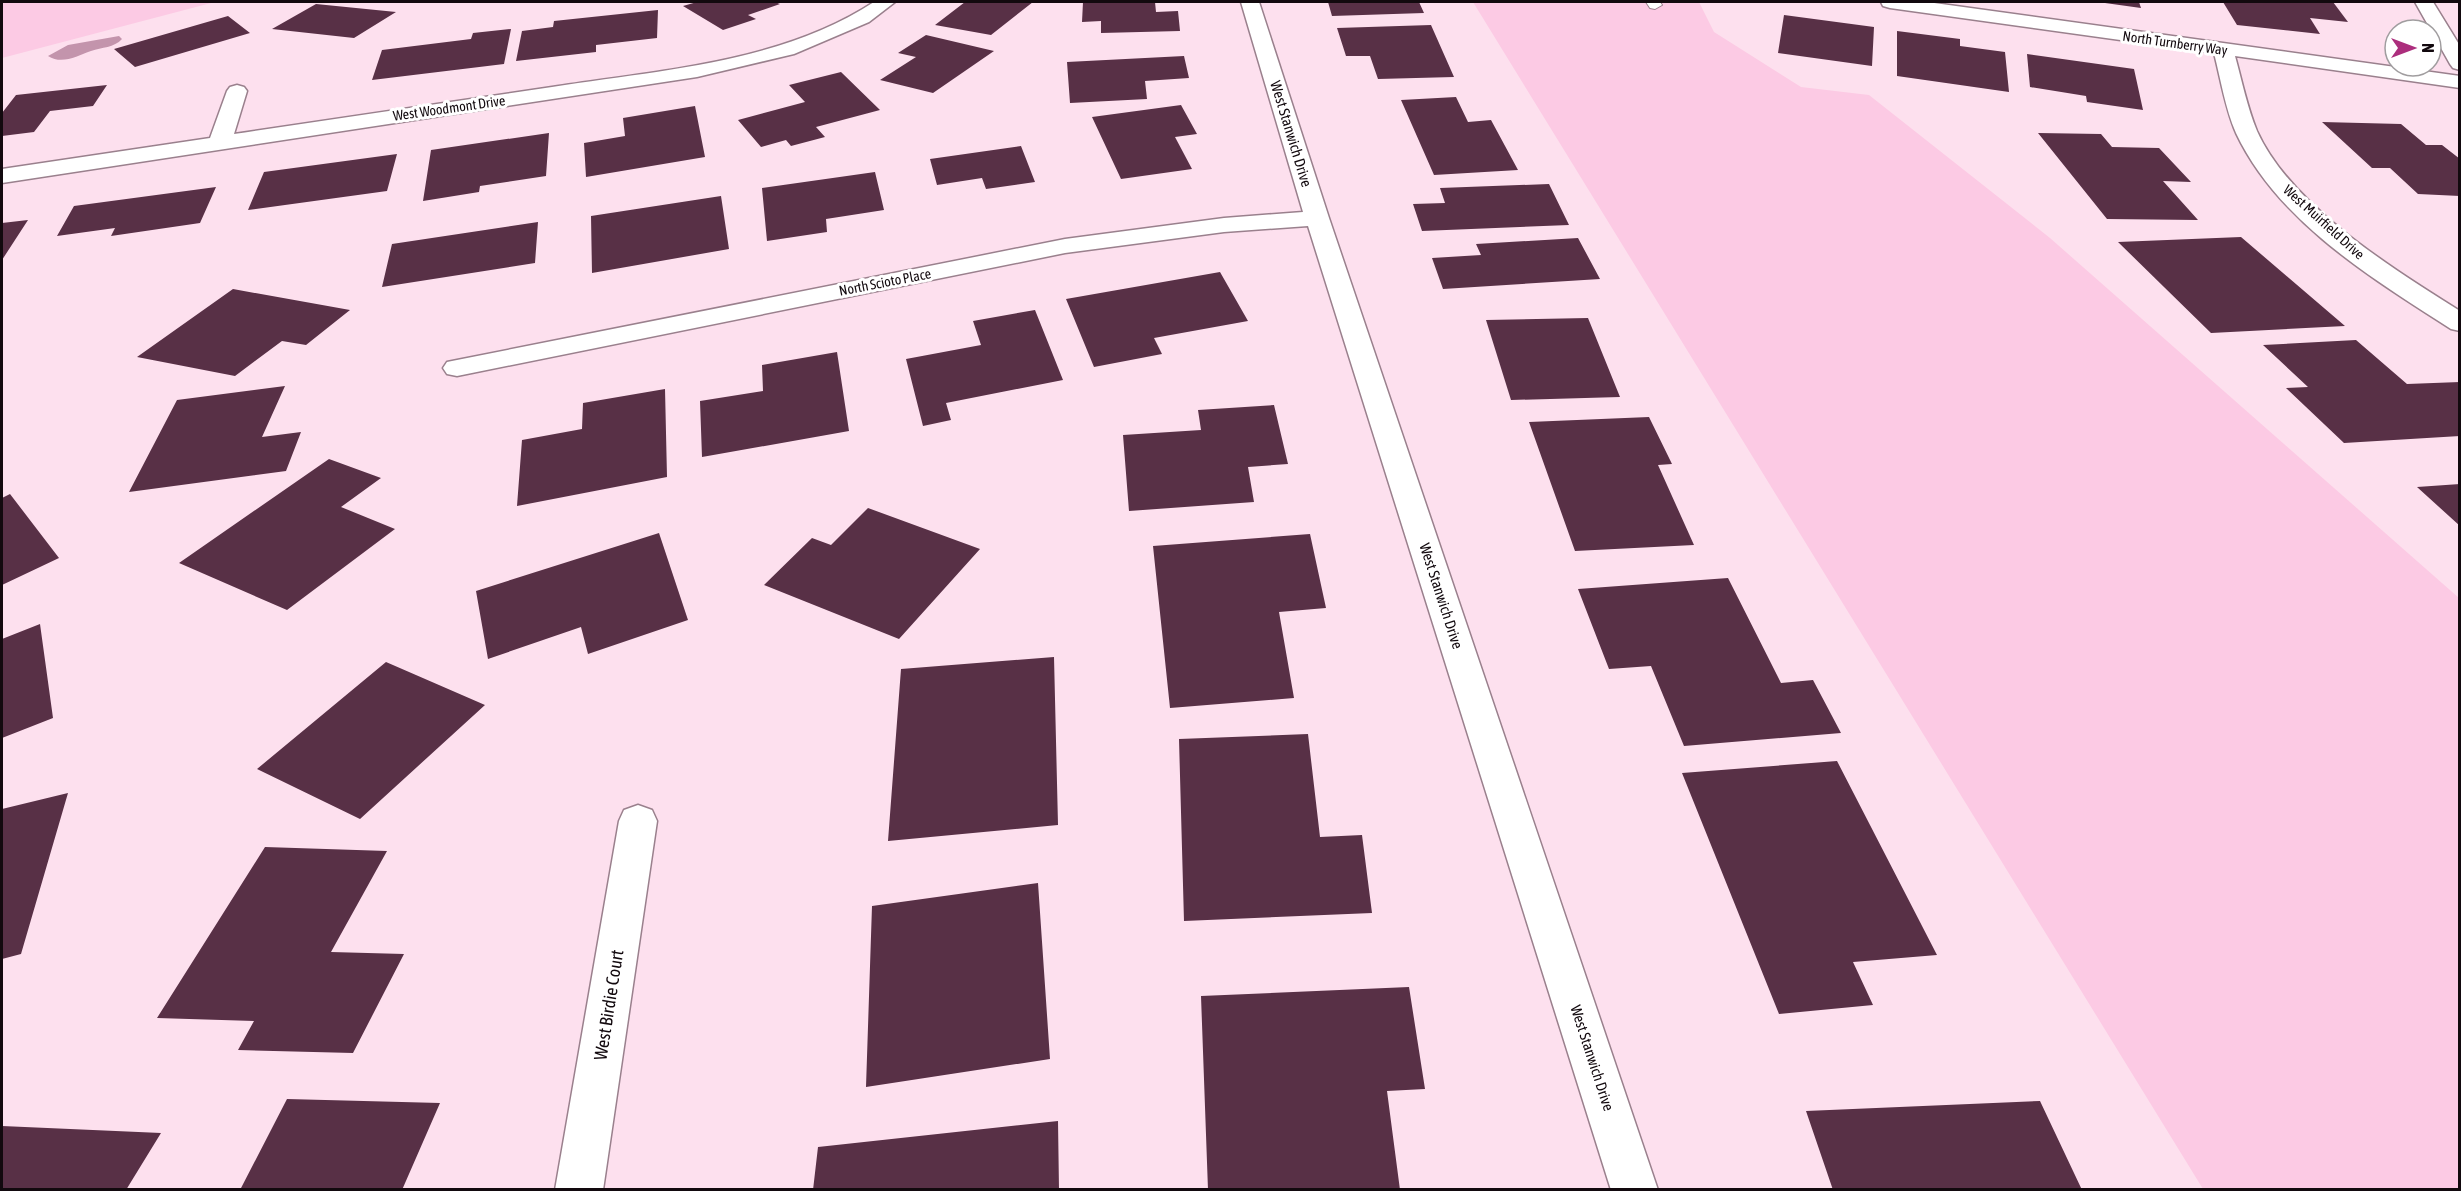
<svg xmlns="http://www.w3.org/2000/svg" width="2461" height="1191" font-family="'Asap Condensed',sans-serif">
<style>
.green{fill:#fccae4}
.water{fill:#c394ac}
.building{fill:#583046}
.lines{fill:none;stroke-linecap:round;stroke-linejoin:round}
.service-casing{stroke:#9a808d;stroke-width:2}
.minor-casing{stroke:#9a808d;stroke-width:3}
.service{fill:#fff;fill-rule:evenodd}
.minor{fill:#fff;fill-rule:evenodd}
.labels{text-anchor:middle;stroke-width:6;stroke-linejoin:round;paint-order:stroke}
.far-street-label{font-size:14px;fill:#12090e;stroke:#fff}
.street-label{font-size:15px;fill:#12090e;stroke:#fff}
.near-street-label{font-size:18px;fill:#12090e;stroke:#fff}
</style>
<rect width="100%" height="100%" fill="#fde0ee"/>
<path class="green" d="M 2,2 L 215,2 L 2,58 Z
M 1473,2 L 1699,2 L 1714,32 L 1801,87 L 1869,95 L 2050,238 L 2459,598 L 2459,1189 L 2203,1189 Z"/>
<path class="water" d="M 119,36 L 122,39 C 114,48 102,47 91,51 C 77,56 62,65 48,56 L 68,45 Z"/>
<path class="building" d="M 697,2 L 775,2 L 780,4 L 748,15 L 756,19 L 723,30 L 683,6 Z
M 965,2 L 1033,2 L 991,35 L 935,25 Z
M 1083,2 L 1155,2 L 1156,12 L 1178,11 L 1180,31 L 1101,33 L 1101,21 L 1082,22 Z
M 1328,2 L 1419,2 L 1424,13 L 1332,16 Z
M 2105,2 L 2139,2 L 2141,8 L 2105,3 Z
M 2223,2 L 2333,2 L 2348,22 L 2310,18 L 2320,34 L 2237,25 Z
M 316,4 L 396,12 L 354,38 L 272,29 Z
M 658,10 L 657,38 L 596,45 L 596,52 L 516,61 L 522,31 L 553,27 L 554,21 Z
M 1784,15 L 1874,27 L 1872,66 L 1778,53 Z
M 228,16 L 250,33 L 135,67 L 114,49 Z
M 1431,25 L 1454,77 L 1378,79 L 1370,56 L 1346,56 L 1337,28 Z
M 511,29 L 504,64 L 372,80 L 382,50 L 471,39 L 473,33 Z
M 1897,31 L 1960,39 L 1960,46 L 2005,52 L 2009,92 L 1897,76 Z
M 926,35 L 994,51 L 933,93 L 880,80 L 916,57 L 898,53 Z
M 2027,54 L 2134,69 L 2143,110 L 2087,102 L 2086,96 L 2030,87 Z
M 1184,56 L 1189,78 L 1145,81 L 1147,99 L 1070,103 L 1067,62 Z
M 841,72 L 880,110 L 816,127 L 825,137 L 791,146 L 786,140 L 761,147 L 738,120 L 805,102 L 789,85 Z
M 107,85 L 93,106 L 50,111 L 34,132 L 2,136 L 2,113 L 16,95 Z
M 1456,97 L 1468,122 L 1491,120 L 1518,170 L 1434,175 L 1401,100 Z
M 1181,105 L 1197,134 L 1175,137 L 1192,169 L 1121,179 L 1092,117 Z
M 695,106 L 705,157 L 586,177 L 584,143 L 625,136 L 623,118 Z
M 2322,122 L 2401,124 L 2426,145 L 2442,145 L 2460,159 L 2460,196 L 2418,194 L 2390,168 L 2372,168 Z
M 549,133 L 546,176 L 480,186 L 479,192 L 423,201 L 431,150 Z
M 2038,133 L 2101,134 L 2112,147 L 2159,148 L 2191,182 L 2163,181 L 2198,220 L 2107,219 Z
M 1021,146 L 1035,182 L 986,189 L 982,178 L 937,185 L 930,159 Z
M 397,154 L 387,191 L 248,210 L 264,172 Z
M 875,172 L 884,210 L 826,219 L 827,232 L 767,241 L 762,188 Z
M 1549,184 L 1569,225 L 1422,231 L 1413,204 L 1445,203 L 1440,188 Z
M 216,187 L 200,223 L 111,236 L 115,228 L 57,236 L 74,206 Z
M 721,196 L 729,249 L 592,273 L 591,216 Z
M 28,220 L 2,260 L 2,223 Z
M 538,222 L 535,263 L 382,287 L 392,244 Z
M 2241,237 L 2345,326 L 2211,333 L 2118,242 Z
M 1578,238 L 1600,279 L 1443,289 L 1432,258 L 1481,255 L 1476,244 Z
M 1220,272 L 1248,321 L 1154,338 L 1162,354 L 1094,367 L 1066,299 Z
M 233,289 L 350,310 L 306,345 L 282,341 L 235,376 L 137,357 Z
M 1035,310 L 1063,380 L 946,403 L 951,420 L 923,426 L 906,359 L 981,345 L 973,321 Z
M 1588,318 L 1620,397 L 1511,400 L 1486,320 Z
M 2356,340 L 2407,384 L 2460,382 L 2460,436 L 2344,443 L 2286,388 L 2308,387 L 2263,345 Z
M 837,352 L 849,431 L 702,457 L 700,401 L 763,391 L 762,365 Z
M 285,386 L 262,437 L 301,432 L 286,471 L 129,492 L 177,400 Z
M 665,389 L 667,477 L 517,506 L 522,440 L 582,429 L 583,403 Z
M 1274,405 L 1288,464 L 1248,467 L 1254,502 L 1129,511 L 1123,435 L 1201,430 L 1198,410 Z
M 1649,417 L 1672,464 L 1658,465 L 1694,545 L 1575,551 L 1529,422 Z
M 329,459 L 381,478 L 341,507 L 395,529 L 287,610 L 179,563 Z
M 2460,484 L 2460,526 L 2417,487 Z
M 10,494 L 59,558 L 2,585 L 2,498 Z
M 868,508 L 980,549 L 899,639 L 764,585 L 812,538 L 831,545 Z
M 659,533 L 688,620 L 588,654 L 581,627 L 488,659 L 476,591 Z
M 1310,534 L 1326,608 L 1279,612 L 1294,698 L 1170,708 L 1153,546 Z
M 1728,578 L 1781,683 L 1813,680 L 1841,733 L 1684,746 L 1651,666 L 1609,669 L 1578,589 Z
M 40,624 L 53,718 L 2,738 L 2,639 Z
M 1054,657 L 1058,825 L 888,841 L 901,669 Z
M 386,662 L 485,705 L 360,819 L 257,769 Z
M 1308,734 L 1320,837 L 1362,835 L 1372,913 L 1184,921 L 1179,739 Z
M 1837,761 L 1937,955 L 1853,962 L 1873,1005 L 1779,1014 L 1682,773 Z
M 68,793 L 21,954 L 2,959 L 2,809 Z
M 265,847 L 387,851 L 331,952 L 404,954 L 353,1053 L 238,1050 L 254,1021 L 157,1018 Z
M 1038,883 L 1050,1059 L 866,1087 L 872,906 Z
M 1409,987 L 1425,1089 L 1387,1091 L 1400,1190 L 1208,1190 L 1201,996 Z
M 287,1099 L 440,1103 L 402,1190 L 240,1190 Z
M 2040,1101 L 2082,1190 L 1833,1190 L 1806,1111 Z
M 1058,1121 L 1059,1190 L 813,1190 L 818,1147 Z
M 2,1126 L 161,1133 L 126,1190 L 2,1190 Z"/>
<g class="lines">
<defs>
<path id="service" d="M 1646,2 L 1660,2 L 1662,5 L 1655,9 L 1650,8 Z"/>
<path id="minor" d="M 874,2 L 895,2 L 869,22 L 794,54 L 697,77 L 2,183 L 2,169 L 210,138 L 227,91 L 230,87 L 237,85 L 244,87 L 247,91 L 234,134 C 340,118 446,103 552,87 C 660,70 781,63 874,2 Z
M 1241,2 L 1259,2 L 1329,218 L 1658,1190 L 1611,1190 L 1308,226 L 1224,232 L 1065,253 L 457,376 L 447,374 L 443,368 L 447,362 L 457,360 L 1065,239 L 1224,218 L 1303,212 Z
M 1881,2 L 1927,2 L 2460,76 L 2460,88 L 2235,56 C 2242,81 2247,107 2257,131 C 2291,206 2392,268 2460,311 L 2460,331 L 2451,329 C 2372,278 2278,222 2236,133 C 2225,108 2221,80 2214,53 L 1890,8 L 1883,6 Z
M 2415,2 L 2433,2 L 2460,46 L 2460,70 L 2453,68 L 2450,64 Z
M 638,805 L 652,810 L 657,821 L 603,1190 L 555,1190 L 619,821 L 624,810 Z"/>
</defs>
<use href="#service" class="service-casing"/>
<use href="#minor" class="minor-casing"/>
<use href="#service" class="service"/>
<use href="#minor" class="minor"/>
</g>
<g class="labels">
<g class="far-street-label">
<text transform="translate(2175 43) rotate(8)" y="5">North Turnberry Way</text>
<text transform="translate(449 108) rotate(-8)" y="5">West Woodmont Drive</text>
<text transform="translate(2324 222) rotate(42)" y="5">West Muirfield Drive</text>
<text transform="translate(885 282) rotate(-11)" y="5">North Scioto Place</text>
</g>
<g class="street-label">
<text transform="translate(1291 134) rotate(73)" y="5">West Stanwich Drive</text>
<text transform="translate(1441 596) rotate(72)" y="5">West Stanwich Drive</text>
<text transform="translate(1592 1058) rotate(72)" y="5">West Stanwich Drive</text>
</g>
<g class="near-street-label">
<text transform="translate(609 1005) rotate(-81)" y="6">West Birdie Court</text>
</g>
</g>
<rect width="2461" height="1191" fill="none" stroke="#12090e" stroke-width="6"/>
<g transform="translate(2413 48) rotate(90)"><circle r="28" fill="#ffffff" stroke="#a09d9f" stroke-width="1.5"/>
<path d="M0-4.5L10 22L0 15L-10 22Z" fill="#ac2e7d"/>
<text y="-9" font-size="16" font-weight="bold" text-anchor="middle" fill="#12090e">N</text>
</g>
</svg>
